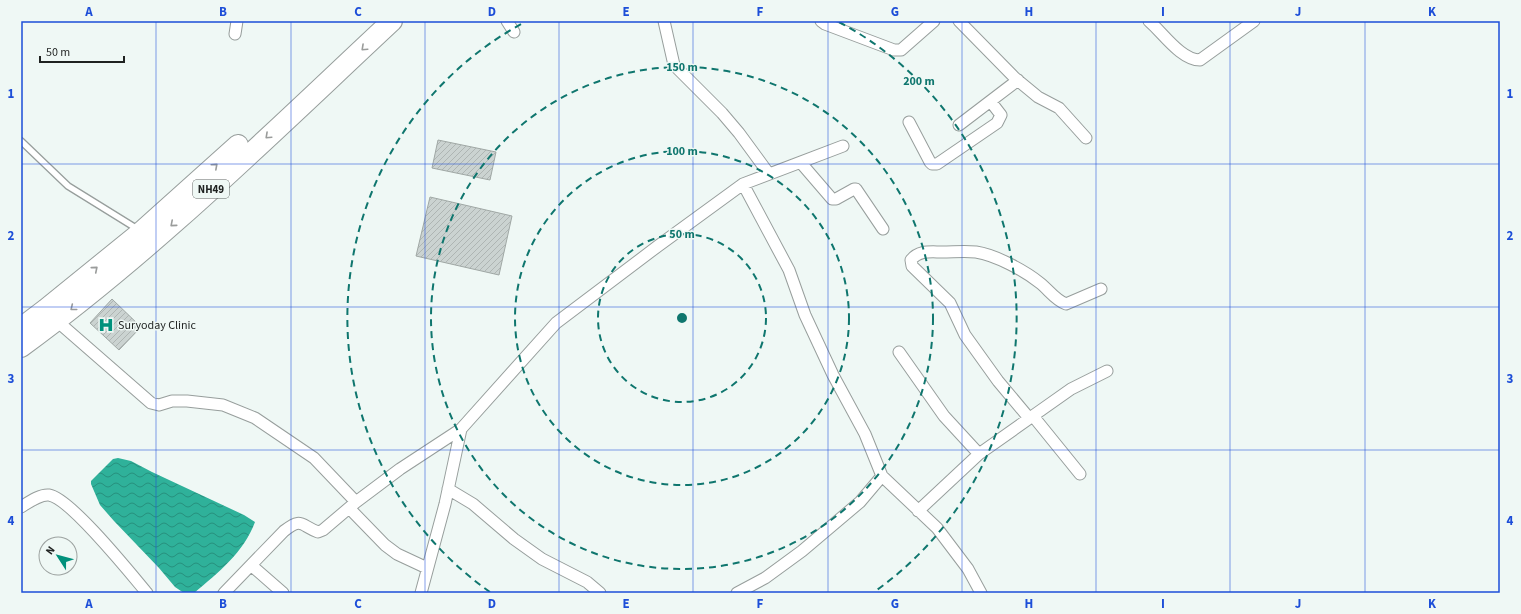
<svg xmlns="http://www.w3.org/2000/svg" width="1521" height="614" font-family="'Source Sans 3',sans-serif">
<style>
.water{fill:url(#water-waves)}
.building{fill:url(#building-hatch);stroke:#a0a8a5}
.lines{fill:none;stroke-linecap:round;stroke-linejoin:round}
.lane-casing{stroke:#979e9c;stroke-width:8}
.street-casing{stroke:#979e9c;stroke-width:13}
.highway-casing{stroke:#979e9c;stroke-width:22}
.lane{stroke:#fff;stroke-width:5.5}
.street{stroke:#fff;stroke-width:11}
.highway{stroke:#fff;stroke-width:20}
.oneway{stroke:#9a9c9b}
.grid{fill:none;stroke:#1d4ed8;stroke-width:1;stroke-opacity:0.55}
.ring{fill:none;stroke:#0f766e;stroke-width:2;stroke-dasharray:7 5}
.labels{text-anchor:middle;stroke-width:3;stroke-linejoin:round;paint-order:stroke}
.shield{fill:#eff8f5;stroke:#5d6261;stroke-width:1}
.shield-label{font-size:11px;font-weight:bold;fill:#1f2221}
.poi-label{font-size:12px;fill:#1f2221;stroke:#eff8f5;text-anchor:start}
.centre{fill:#0f766e;stroke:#eff8f5;stroke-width:2}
.ring-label{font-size:12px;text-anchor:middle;font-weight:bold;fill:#0f766e;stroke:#eff8f5;stroke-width:3;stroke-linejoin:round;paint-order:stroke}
.neatline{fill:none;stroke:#1d4ed8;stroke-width:1.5}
.grid-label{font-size:13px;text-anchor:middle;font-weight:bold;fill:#1d4ed8}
</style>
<defs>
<pattern id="water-waves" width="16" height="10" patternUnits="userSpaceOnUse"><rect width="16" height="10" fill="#2fb19a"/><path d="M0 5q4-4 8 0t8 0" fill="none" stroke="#27907d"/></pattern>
<pattern id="building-hatch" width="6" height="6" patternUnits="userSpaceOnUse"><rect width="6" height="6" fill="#cbd3d1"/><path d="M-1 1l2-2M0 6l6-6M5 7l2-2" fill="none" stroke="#aeb5b3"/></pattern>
</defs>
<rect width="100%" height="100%" fill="#eff8f5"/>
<path class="water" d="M 118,458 L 131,461 L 152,472 L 244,515 L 255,522 C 244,552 218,573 194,593 L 184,593 L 175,587 L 159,568 L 114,521 L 100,505 L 91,484 L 91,481 L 113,459 Z"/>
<path class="building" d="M 438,140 L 496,152 L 490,180 L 432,168 Z
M 430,197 L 512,216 L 499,275 L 416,256 Z
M 112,299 L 141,327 L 119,350 L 90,323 Z"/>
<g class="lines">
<defs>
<path id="lane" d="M 21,141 L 68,186 L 139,230"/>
<path id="street" d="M 507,21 L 514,32
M 664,21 L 674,65 L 722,113 L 739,133 L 769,174
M 821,21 L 825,24 L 894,50 L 901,50 L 934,21
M 959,21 L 1015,78 L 1038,97 L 1059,108 L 1086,138
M 1149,21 C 1163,33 1181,60 1200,60 L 1254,21
M 235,34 L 237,21
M 909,122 L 930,162 L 932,164 L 937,164 L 997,123 L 1001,115 L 991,102
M 959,125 L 1018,80
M 801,163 L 832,199 L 836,199 L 854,189 L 856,189 L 883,229
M 743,184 L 789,270 L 805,315 L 833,375 L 865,434 L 882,476 L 937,528 L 968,569 L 981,593
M 57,321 L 151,403 L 159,405 L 172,401 L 187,401 L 223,405 L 255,418 L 314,458 L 356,502
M 899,352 L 944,416 L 979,454
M 1033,416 L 1080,474
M 1029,418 L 998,381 L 965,335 L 950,303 L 912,266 L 911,260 C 919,250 930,252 942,252 C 953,252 965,251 976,252 C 996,255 1025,271 1040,283 C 1049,290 1055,300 1066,304 L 1101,289
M 448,489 L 473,504 L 514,539 L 542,559 L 587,582 L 600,593
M 21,507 C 29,502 40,494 49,495 C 70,498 131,574 147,593
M 349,508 L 385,545 L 397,554 L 427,568
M 918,511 L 979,454 L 1071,389 L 1107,371
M 252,566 L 283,593
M 224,593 L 284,531 C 302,517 300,525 318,532 L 323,530 L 356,502 L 400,469 L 461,429 L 556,323 L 658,246 L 743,184 L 843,146
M 421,593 L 445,504 L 461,429
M 737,593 L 765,578 L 802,551 L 860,502 L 882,476"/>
<path id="highway" d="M 21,328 L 46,309 L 141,232 L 238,145
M 21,347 C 154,250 272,133 392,21"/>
</defs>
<use href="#lane" class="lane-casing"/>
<use href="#street" class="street-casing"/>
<use href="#highway" class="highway-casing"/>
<use href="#lane" class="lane"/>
<use href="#street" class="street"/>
<use href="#highway" class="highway"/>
</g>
<defs><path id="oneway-chevron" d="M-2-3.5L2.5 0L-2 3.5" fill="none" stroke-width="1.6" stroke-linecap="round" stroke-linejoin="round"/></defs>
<g class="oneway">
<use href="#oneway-chevron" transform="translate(364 48) rotate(137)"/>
<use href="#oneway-chevron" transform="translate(268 136) rotate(137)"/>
<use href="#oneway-chevron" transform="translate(215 166) rotate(-42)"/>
<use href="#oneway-chevron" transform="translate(173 224) rotate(139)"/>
<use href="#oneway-chevron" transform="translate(95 269) rotate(-40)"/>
<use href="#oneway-chevron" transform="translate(73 308) rotate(141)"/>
</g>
<path class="grid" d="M 156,21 L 156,593M 291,21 L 291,593M 425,21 L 425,593M 559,21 L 559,593M 693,21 L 693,593M 828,21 L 828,593M 962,21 L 962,593M 1096,21 L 1096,593M 1230,21 L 1230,593M 1365,21 L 1365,593M 21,164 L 1500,164M 21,307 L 1500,307M 21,450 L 1500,450"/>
<g class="ring">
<circle cx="682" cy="318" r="84"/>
<circle cx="682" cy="318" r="167"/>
<circle cx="682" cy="318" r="251"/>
<path d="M490 592A335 335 0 0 1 525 22M839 22A335 335 0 0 1 874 592"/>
</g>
<defs>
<symbol id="hospital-bare" viewBox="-9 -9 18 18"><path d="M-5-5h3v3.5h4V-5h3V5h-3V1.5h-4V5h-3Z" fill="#01917c" stroke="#eff8f5" stroke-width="2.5" paint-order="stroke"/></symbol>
</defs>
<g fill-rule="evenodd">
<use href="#hospital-bare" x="95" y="314" width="22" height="22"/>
</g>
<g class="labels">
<rect class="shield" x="193" y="180" width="36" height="18" rx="3"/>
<g class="shield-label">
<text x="211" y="193">NH49</text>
</g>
<g class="poi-label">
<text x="118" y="329">Suryoday Clinic</text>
</g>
</g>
<circle cx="682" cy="318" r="6" class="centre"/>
<g class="ring-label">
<text x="682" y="71">150 m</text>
<text x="919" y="85">200 m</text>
<text x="682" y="155">100 m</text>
<text x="682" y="238">50 m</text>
</g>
<rect width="1521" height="614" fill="none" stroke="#eff8f5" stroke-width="44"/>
<g transform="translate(58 556) rotate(306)"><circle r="19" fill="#eff8f5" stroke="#9ca2a0"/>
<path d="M0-3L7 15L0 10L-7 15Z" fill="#01917c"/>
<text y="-6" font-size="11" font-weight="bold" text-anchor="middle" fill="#1f2221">N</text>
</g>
<path d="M40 56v6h84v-6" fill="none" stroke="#1f2221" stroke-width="2"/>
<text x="46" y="56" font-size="12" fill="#1f2221" stroke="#eff8f5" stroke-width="3" paint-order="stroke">50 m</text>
<rect x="22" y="22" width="1477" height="570" class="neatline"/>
<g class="grid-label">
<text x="89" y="16">A</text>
<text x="223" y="16">B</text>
<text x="358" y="16">C</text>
<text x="492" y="16">D</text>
<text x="626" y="16">E</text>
<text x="760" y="16">F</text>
<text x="895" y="16">G</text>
<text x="1029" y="16">H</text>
<text x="1163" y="16">I</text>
<text x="1298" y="16">J</text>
<text x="1432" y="16">K</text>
<text x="11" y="98">1</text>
<text x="1510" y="98">1</text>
<text x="11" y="240">2</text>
<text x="1510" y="240">2</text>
<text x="11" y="383">3</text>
<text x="1510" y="383">3</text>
<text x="11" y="525">4</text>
<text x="1510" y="525">4</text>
<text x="89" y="608">A</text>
<text x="223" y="608">B</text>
<text x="358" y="608">C</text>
<text x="492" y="608">D</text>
<text x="626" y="608">E</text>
<text x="760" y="608">F</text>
<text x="895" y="608">G</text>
<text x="1029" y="608">H</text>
<text x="1163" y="608">I</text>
<text x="1298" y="608">J</text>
<text x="1432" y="608">K</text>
</g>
</svg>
